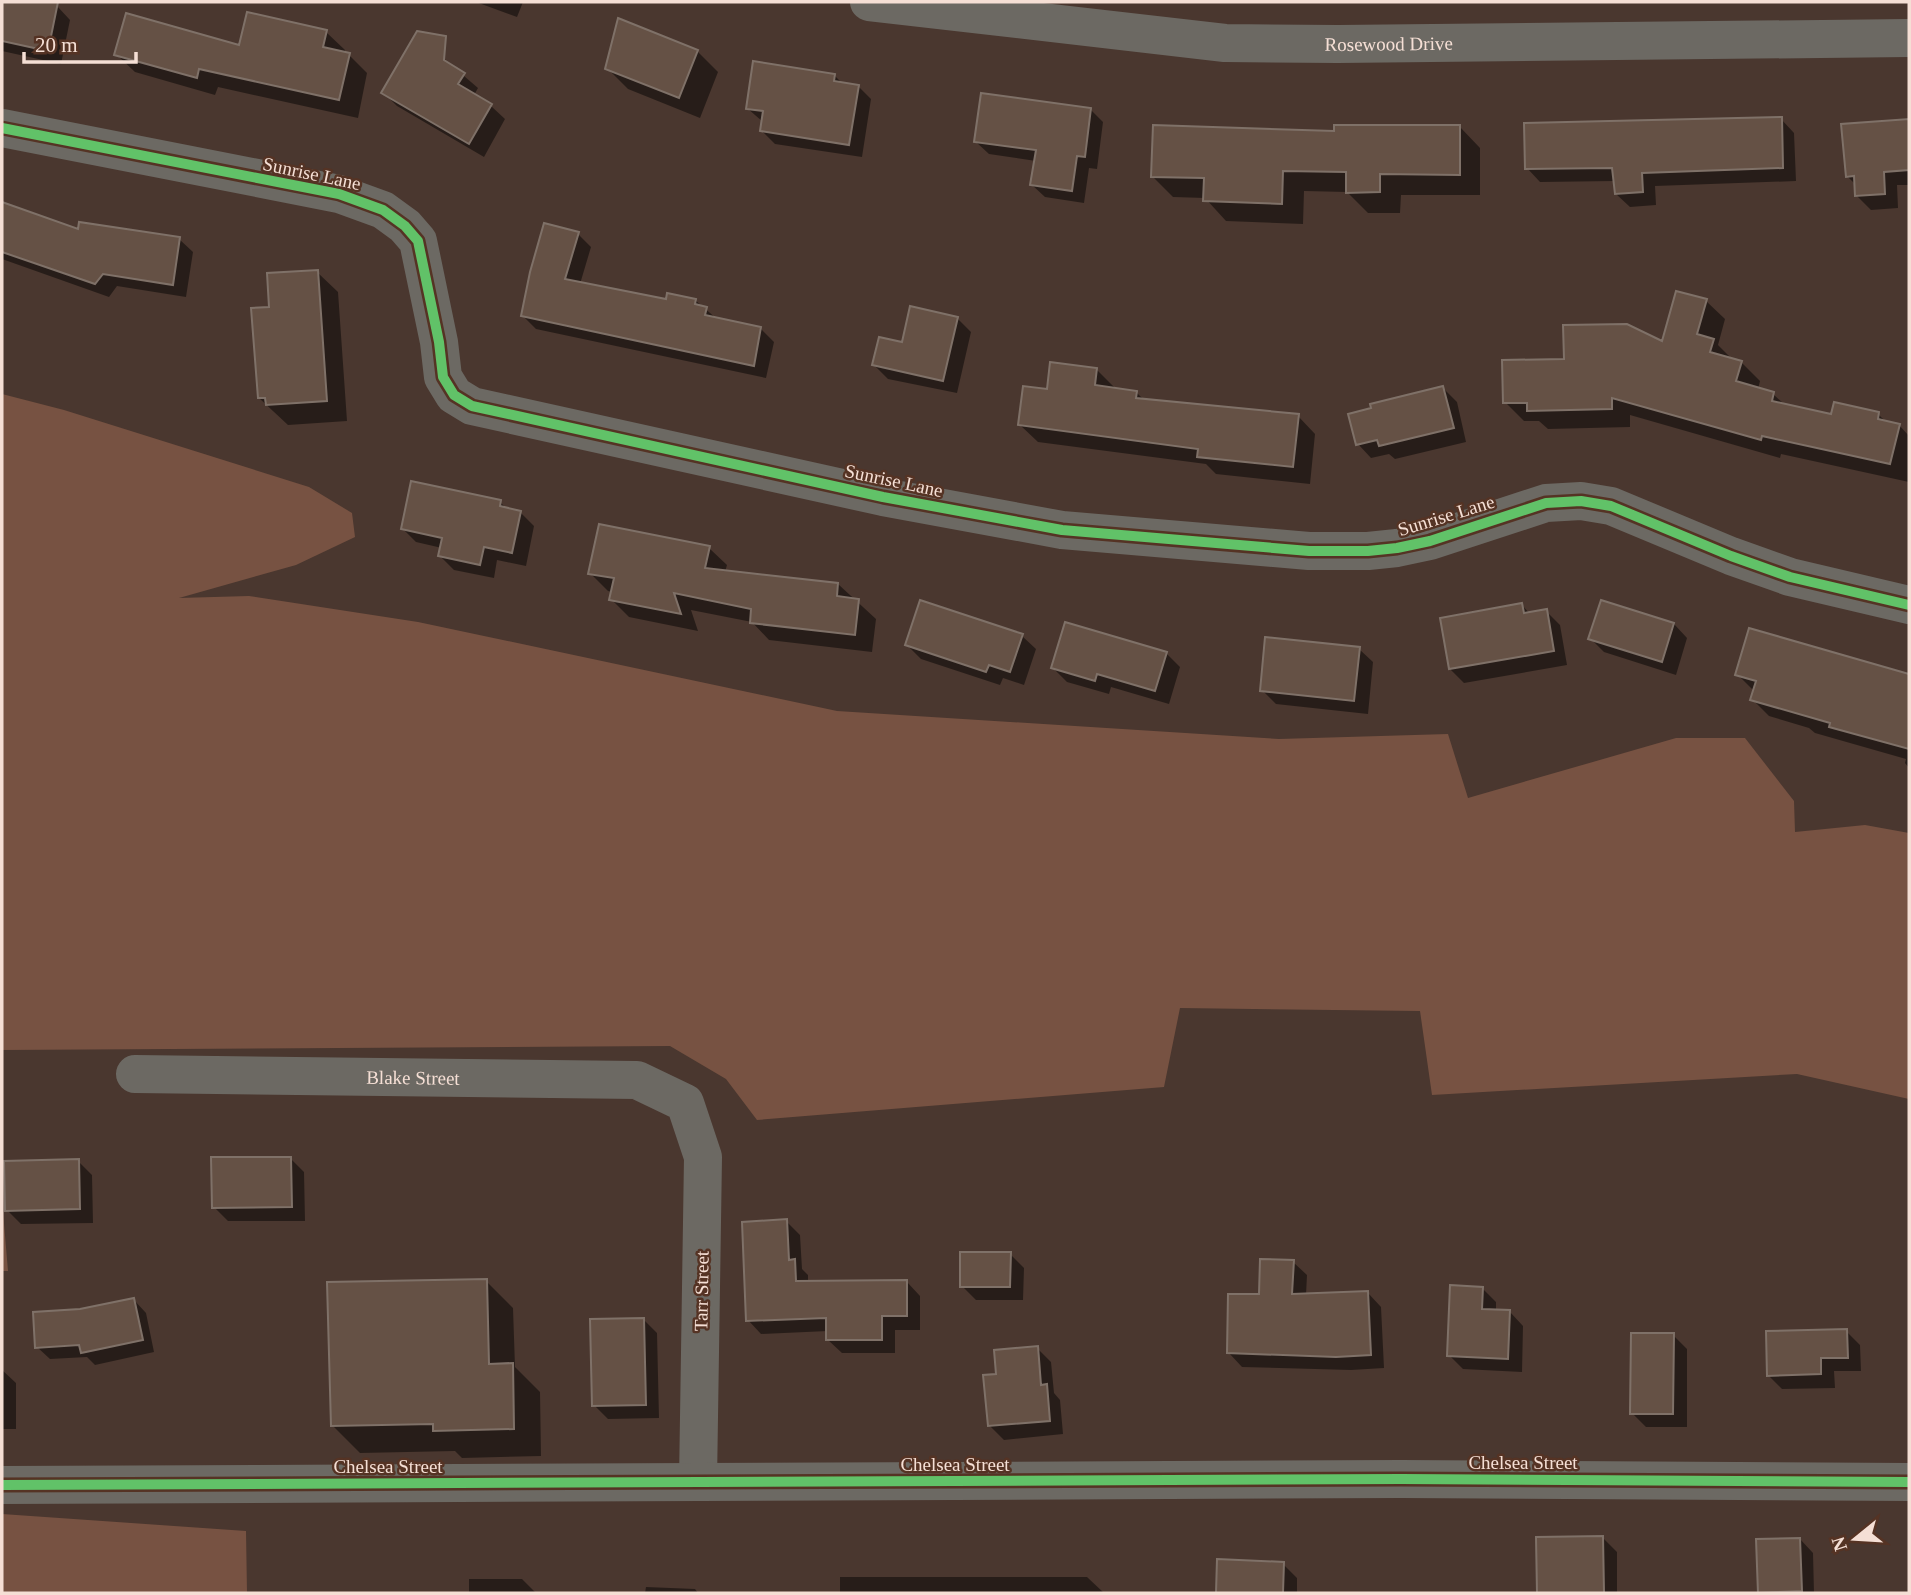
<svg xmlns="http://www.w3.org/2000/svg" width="1911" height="1595" font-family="Georgia,serif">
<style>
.green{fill:#775242}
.shadow{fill:#0007}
.building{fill:#655145;stroke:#7f7168;stroke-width:2}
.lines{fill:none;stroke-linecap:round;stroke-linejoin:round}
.minor{stroke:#6c6963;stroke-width:38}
.cycleway-casing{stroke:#553324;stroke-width:15}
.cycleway{stroke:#61c268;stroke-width:10}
.labels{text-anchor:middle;stroke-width:5;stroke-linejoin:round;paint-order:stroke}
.street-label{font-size:19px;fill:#f5dfd5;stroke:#553324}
</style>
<rect width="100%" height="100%" fill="#4a372f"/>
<path class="green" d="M 2,394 L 64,410 L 309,487 L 352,513 L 355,537 L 296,565 L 179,598 L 249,596 L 418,622 L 837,711 L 1279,739 L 1448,734 L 1468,798 L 1676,738 L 1745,738 L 1794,801 L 1795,832 L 1865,825 L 1909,833 L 1909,1099 L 1797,1074 L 1432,1095 L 1420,1011 L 1180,1008 L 1164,1087 L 757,1120 L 726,1079 L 670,1046 L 2,1050 Z
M 2,1200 L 8,1271 L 2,1271 Z
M 2,1514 L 246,1531 L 247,1593 L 2,1593 Z"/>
<path class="shadow" d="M 2,2 L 35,2 L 57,6 L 70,20 L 61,64 L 2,51 Z
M 476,2 L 523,2 L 517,17 Z
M 326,32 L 345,50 L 344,53 L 349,55 L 367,73 L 358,118 L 218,87 L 215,95 L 135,72 L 116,54 L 240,47 Z
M 697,51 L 718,72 L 700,118 L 628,89 L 607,68 Z
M 443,58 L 478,88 L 474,95 L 491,106 L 505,119 L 484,157 L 397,106 L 383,92 Z
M 834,75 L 843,84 L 858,86 L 871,99 L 862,157 L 775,144 L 762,131 L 763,122 L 747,108 Z
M 1090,109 L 1103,122 L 1097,169 L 1089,168 L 1084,203 L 1045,197 L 1032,185 L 1036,161 L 989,154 L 976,142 Z
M 1781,119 L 1794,133 L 1796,181 L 1655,186 L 1656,205 L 1630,207 L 1616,194 L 1615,181 L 1540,182 L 1527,168 Z
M 1909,121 L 1909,185 L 1897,185 L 1898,208 L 1871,210 L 1857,196 L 1856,185 L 1847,176 L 1843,125 Z
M 1460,127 L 1480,148 L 1480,195 L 1401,195 L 1400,213 L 1368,213 L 1347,192 L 1304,191 L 1303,224 L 1226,221 L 1205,198 L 1173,197 L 1152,176 Z
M 2,204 L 79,232 L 179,239 L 193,252 L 186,297 L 117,286 L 109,297 L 2,259 Z
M 578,234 L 591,247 L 580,284 L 667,301 L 695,300 L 717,319 L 760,328 L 774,342 L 766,378 L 536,329 L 523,316 Z
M 317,272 L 338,292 L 347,421 L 288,425 L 259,398 L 271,308 Z
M 1706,301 L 1725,319 L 1718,345 L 1733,360 L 1741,362 L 1760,381 L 1758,389 L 1773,394 L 1785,405 L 1832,416 L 1878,414 L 1887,423 L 1899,425 L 1909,436 L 1909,482 L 1781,454 L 1780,458 L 1630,415 L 1630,427 L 1548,429 L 1539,421 L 1524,421 L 1505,402 L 1566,360 L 1663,343 Z
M 957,318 L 971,332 L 957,393 L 888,379 L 874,365 Z
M 1096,369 L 1114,387 L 1113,389 L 1136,392 L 1144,400 L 1298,416 L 1315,434 L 1310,484 L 1216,474 L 1206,464 L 1038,442 L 1020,425 Z
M 1443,388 L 1457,402 L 1466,442 L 1395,459 L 1389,454 L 1371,458 L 1358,444 Z
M 500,502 L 508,510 L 520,512 L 534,526 L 526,566 L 497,560 L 494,578 L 454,570 L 440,556 L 442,548 L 416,542 L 402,528 Z
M 709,548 L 727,565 L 725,572 L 838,584 L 876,619 L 872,652 L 769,640 L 752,622 L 691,610 L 698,631 L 629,617 L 611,599 L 613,592 L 608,591 L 590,573 Z
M 1522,605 L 1530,614 L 1546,611 L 1560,625 L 1567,665 L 1464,683 L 1450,669 Z
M 1674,624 L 1687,638 L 1676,675 L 1604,652 L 1590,638 Z
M 1022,636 L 1036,649 L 1024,685 L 1003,678 L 1000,685 L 921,659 L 907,645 Z
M 1359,649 L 1373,662 L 1368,714 L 1276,704 L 1262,690 Z
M 1166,653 L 1180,667 L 1169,704 L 1111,687 L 1109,694 L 1067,682 L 1053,668 Z
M 1737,674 L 1909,719 L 1909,768 L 1905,763 L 1906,759 L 1815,733 L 1809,728 L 1769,716 L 1752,699 L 1754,691 Z
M 290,1158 L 304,1172 L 305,1221 L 228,1221 L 214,1207 Z
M 78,1161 L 92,1175 L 93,1223 L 21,1224 L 7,1210 Z
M 786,1221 L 800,1235 L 802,1269 L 808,1275 L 808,1283 L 907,1282 L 920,1296 L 920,1330 L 895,1330 L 895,1353 L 842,1353 L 828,1340 L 828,1331 L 761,1334 L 748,1320 Z
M 1010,1254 L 1024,1268 L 1023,1300 L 976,1300 L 962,1286 Z
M 1293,1262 L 1307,1275 L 1306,1295 L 1368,1293 L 1381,1307 L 1384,1368 L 1351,1370 L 1242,1367 L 1229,1353 L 1261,1296 Z
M 486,1281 L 513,1308 L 515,1367 L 540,1392 L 541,1456 L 462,1458 L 455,1451 L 360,1453 L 333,1426 Z
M 1482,1288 L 1496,1302 L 1496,1311 L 1510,1312 L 1523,1326 L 1522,1372 L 1463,1369 L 1449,1355 Z
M 134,1300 L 146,1313 L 154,1352 L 95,1365 L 87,1357 L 50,1359 L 37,1347 L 80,1311 Z
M 643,1319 L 657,1333 L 659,1418 L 608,1419 L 594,1405 Z
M 1846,1331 L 1860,1345 L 1861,1371 L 1834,1371 L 1835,1388 L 1782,1389 L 1768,1375 Z
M 1673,1335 L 1687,1349 L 1687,1427 L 1646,1427 L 1632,1413 Z
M 1037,1348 L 1051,1362 L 1054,1393 L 1060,1400 L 1063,1434 L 1004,1440 L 990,1426 L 997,1375 Z
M 2,1370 L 16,1383 L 16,1429 L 2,1429 Z
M 1603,1538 L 1617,1552 L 1617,1593 L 1539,1593 L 1538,1539 Z
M 1800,1539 L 1813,1553 L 1814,1593 L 1761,1593 Z
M 1219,1561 L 1283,1564 L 1297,1578 L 1297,1593 L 1218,1593 Z
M 840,1577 L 1087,1577 L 1104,1593 L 840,1593 Z
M 469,1579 L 522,1579 L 536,1593 L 469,1593 Z
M 646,1587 L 695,1589 L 698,1593 L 645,1593 Z
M 375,1592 L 376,1593 L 333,1593 Z"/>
<path class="building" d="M 2,2 L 58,2 L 48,51 L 2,41 Z
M 247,12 L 327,30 L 323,47 L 350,53 L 339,100 L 199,69 L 197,78 L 114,55 L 126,13 L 239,45 Z
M 618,18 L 698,50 L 679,98 L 605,69 Z
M 417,31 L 446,36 L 444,60 L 465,73 L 458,84 L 492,104 L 469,144 L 381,93 Z
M 753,61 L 835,74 L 834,81 L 859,85 L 849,145 L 760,131 L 763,111 L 746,109 Z
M 981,93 L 1091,108 L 1085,157 L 1077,156 L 1072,191 L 1030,185 L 1036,150 L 974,142 Z
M 1782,117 L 1783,168 L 1642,173 L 1643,192 L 1615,194 L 1612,168 L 1525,169 L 1524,123 Z
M 1909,119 L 1909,170 L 1884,172 L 1885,194 L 1855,196 L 1854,176 L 1846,177 L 1841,124 Z
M 1153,125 L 1334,131 L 1334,125 L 1460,125 L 1460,175 L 1380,174 L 1380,192 L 1346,193 L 1346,172 L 1283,171 L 1282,204 L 1203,201 L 1204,178 L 1151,177 Z
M 2,202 L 78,229 L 79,222 L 180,237 L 173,285 L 103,274 L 95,284 L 2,252 Z
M 544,223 L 579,232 L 565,279 L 666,299 L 667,293 L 696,299 L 695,304 L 707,307 L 705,315 L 761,327 L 754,366 L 521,316 L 530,272 Z
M 318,270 L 327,401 L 266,405 L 265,398 L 258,398 L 251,308 L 269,307 L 267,273 Z
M 1676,291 L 1707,299 L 1697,334 L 1714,339 L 1710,352 L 1742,361 L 1736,381 L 1774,392 L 1772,401 L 1831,414 L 1834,402 L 1879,412 L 1878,419 L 1900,424 L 1890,464 L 1762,436 L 1761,440 L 1612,398 L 1612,409 L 1527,411 L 1527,403 L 1503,403 L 1502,360 L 1564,359 L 1563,325 L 1627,324 L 1662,341 Z
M 910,306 L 958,317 L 943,381 L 872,365 L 879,337 L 902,342 Z
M 1050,362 L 1097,368 L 1095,385 L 1137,391 L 1136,398 L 1299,414 L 1293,467 L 1197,457 L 1198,449 L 1018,425 L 1023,386 L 1047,389 Z
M 1443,386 L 1454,428 L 1379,446 L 1377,440 L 1356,445 L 1348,414 L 1371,408 L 1370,404 Z
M 411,481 L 501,500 L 500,506 L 521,511 L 512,553 L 484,547 L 480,565 L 438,556 L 442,538 L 401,529 Z
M 599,524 L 710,546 L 705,568 L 838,583 L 837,596 L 859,599 L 855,635 L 750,623 L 751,609 L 674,593 L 681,614 L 609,600 L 614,578 L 588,574 Z
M 920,600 L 1023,634 L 1010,672 L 989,665 L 986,672 L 905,645 Z
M 1601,600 L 1674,623 L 1662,662 L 1588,639 Z
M 1522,603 L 1524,613 L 1547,609 L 1554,651 L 1449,669 L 1440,618 Z
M 1065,622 L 1167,652 L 1155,691 L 1097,674 L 1095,681 L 1051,668 Z
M 1749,628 L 1909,674 L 1909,749 L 1829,727 L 1830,723 L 1750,700 L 1756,681 L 1735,675 Z
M 1265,637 L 1360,647 L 1354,701 L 1260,691 Z
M 211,1157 L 291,1157 L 292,1207 L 212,1208 Z
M 79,1159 L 80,1209 L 5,1211 L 4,1161 Z
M 787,1219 L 789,1260 L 795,1259 L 796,1281 L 907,1280 L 907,1316 L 882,1316 L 882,1340 L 826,1340 L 826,1318 L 746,1321 L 742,1222 Z
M 960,1252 L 1011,1252 L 1010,1287 L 960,1287 Z
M 1260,1259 L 1294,1260 L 1292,1294 L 1368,1291 L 1371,1355 L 1336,1357 L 1227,1353 L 1228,1294 L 1259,1294 Z
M 487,1279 L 489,1364 L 513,1363 L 514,1429 L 433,1431 L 433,1424 L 331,1426 L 327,1282 Z
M 1450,1285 L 1483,1287 L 1482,1309 L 1510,1310 L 1508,1359 L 1447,1356 Z
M 134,1298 L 143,1340 L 81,1353 L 79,1345 L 35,1348 L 33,1312 L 80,1309 Z
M 644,1318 L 646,1405 L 592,1406 L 590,1319 Z
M 1847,1329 L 1848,1358 L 1821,1358 L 1821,1374 L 1767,1376 L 1766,1331 Z
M 1631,1333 L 1674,1333 L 1673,1414 L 1630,1414 Z
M 1038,1346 L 1041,1385 L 1047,1384 L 1050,1421 L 988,1426 L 983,1375 L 996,1374 L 994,1350 Z
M 1603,1536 L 1604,1593 L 1537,1593 L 1536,1537 Z
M 1800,1538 L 1802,1591 L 1758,1593 L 1756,1539 Z
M 1217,1559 L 1284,1562 L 1283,1593 L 1216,1593 Z"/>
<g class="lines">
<g class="minor">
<path id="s1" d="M 869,2 L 1225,43 L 1338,44 L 1909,38"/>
<path d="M 2,128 L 339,194 L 383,210 L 405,226 L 418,241 L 439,342 L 443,377 L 454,395 L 472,406 L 883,497 L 1062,530 L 1309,551 L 1368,551 L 1397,548 L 1430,541 L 1546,503 L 1581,501 L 1611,506 L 1731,556 L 1790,577 L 1909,605"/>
<path id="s2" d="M 135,1074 L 637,1080 L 685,1103 L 703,1157 L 698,1482"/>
<path d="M 2,1485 L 1401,1479 L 1909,1482"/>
</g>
<defs>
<path id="cycleway" d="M 2,128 L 339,194 L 383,210 L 405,226 L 418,241 L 439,342 L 443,377 L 454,395 L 472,406 L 883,497 L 1062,530 L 1309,551 L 1368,551 L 1397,548 L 1430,541 L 1546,503 L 1581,501 L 1611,506 L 1731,556 L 1790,577 L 1909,605
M 2,1485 L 1401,1479 L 1909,1482"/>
</defs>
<use href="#cycleway" class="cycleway-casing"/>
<use href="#cycleway" class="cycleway"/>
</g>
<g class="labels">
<g class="street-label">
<text dy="7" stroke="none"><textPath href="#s1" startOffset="522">Rosewood Drive</textPath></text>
<text transform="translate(312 173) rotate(12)" y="7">Sunrise Lane</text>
<text transform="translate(894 480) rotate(12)" y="7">Sunrise Lane</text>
<text transform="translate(1446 515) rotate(-17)" y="7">Sunrise Lane</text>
<text dy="7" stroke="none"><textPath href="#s2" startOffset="278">Blake Street</textPath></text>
<text transform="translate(701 1291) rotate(-89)" y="7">Tarr Street</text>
<text x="1523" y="1469">Chelsea Street</text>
<text x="955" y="1471">Chelsea Street</text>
<text x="388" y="1473">Chelsea Street</text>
</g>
</g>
<rect width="1911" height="1595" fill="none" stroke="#f5dfd5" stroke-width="7"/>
<g transform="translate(1855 1539) rotate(252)" stroke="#553324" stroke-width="5" paint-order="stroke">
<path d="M0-5L12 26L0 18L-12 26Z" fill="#f5dfd5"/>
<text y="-10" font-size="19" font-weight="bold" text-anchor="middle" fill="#f5dfd5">N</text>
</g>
<path d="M24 52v10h112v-10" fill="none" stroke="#f5dfd5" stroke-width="3.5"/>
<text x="35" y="52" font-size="21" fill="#f5dfd5" stroke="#553324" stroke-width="5" paint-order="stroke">20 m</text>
</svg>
